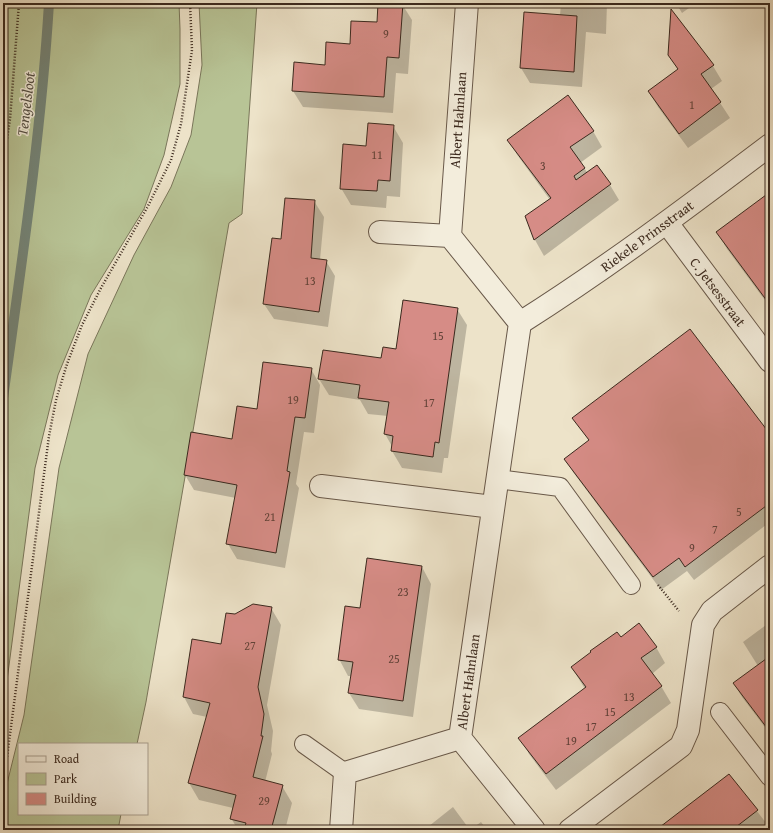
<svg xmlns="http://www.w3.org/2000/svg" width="773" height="833" font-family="'Gentium Book Plus',serif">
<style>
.green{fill:#b8c496;stroke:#7a765a}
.shadow{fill:#0003}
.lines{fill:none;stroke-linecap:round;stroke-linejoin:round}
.stream{stroke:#748376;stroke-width:10}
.building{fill:#d68c86;stroke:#3b291e}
.lane-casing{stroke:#685849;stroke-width:20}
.street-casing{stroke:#685849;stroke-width:24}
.path{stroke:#3b291e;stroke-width:2.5;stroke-dasharray:1 2;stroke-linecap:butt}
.lane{stroke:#f3eddc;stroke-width:18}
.street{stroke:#f3eddc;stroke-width:22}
.labels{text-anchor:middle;stroke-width:3;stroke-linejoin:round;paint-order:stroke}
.number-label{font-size:12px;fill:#624238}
.street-label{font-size:14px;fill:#3b291e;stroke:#f3eddc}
.water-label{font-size:15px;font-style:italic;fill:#534e43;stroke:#f3eddc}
</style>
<rect width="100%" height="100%" fill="#ede3c9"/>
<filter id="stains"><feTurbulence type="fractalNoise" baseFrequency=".005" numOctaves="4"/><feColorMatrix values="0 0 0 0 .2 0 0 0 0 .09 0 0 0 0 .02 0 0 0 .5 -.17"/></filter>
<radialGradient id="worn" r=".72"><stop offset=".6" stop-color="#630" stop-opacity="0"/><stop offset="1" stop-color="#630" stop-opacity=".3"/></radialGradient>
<path class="green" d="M 3,3 L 179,3 L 180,29 L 180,84 L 164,155 L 144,209 L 91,295 L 58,375 L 35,468 L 3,711 Z
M 199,3 L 257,3 L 242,214 L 229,223 L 146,702 L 137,744 L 19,744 L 19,814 L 121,814 L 118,830 L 3,830 L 3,800 L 24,715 L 59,468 L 88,354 L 134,255 L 171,187 L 191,135 L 202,65 Z"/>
<path class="shadow" d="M 379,3 L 402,4 L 412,20 L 408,74 L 396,73 L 393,113 L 303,107 L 293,91 L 326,66 L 378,23 Z
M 561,3 L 607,3 L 606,34 L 586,32 L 582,87 L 530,83 L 521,68 L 560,16 Z
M 676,3 L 696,3 L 682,13 Z
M 764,3 L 770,3 L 770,10 Z
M 669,54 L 713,66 L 722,81 L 711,89 L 730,118 L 688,148 L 658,107 L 649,92 L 678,70 Z
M 393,126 L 403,143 L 400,197 L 387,196 L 386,208 L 351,205 L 341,188 L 367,147 Z
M 593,131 L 602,147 L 580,163 L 588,173 L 610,185 L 619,200 L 544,256 L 535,240 L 526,216 L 550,200 L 518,156 L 508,140 Z
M 770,193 L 770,307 L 727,249 L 717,232 Z
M 314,201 L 324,217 L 320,260 L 326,261 L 335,276 L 328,327 L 274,319 L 264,304 Z
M 457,309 L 467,325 L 448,458 L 444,458 L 442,473 L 402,468 L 392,451 L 393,448 L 385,434 L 388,416 L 368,414 L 360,400 L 329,395 L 319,379 L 324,351 L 382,359 L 397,350 Z
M 311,369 L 320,385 L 314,433 L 304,432 L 296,484 L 299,488 L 285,568 L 237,559 L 228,544 L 236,498 L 194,490 L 185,475 L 233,440 L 257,410 Z
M 733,384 L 770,435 L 770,522 L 694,580 L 687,571 L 661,590 L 573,472 L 565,459 L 589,441 L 574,418 Z
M 422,567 L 431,584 L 413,717 L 359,709 L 349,693 L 352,676 L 348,676 L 339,659 L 361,609 Z
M 271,608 L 281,625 L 267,705 L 273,731 L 271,751 L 272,754 L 265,782 L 282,786 L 292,803 L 285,830 L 238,830 L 231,818 L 233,808 L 199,800 L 189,783 L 207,717 L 193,714 L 184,697 L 193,640 L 222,645 L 235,615 Z
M 770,622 L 770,734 L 742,697 L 734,684 L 758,666 L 743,642 Z
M 621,639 L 656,647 L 665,663 L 652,674 L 661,686 L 671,703 L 556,790 L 529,754 L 520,738 L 585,689 L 572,668 Z
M 729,775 L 770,828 L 770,830 L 657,830 Z
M 453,807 L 470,830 L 424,830 Z
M 481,822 L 487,830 L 470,830 Z"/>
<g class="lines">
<path class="stream" d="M 3,398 C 21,267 41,135 49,3"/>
</g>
<path class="building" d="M 378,3 L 403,3 L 399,58 L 387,57 L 384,97 L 292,91 L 294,62 L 325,65 L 326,42 L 350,44 L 351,21 L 377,22 Z
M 671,9 L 714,65 L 701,74 L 721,102 L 679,134 L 648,91 L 678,69 L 668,55 Z
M 524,12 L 577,16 L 574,72 L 520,68 Z
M 568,95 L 594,131 L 570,147 L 585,168 L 574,176 L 576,180 L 597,165 L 611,184 L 534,240 L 525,216 L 551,198 L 507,140 Z
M 368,123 L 394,125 L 390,181 L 378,180 L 377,191 L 340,189 L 343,144 L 366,146 Z
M 770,192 L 770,305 L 716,232 Z
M 285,198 L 315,200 L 311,258 L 327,260 L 319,312 L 263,304 L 272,238 L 281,239 Z
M 403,300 L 458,308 L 439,443 L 435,442 L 433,457 L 391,451 L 393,436 L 384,434 L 389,402 L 358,398 L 360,385 L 318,379 L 323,350 L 381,358 L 383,347 L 396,349 Z
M 690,329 L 770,434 L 770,503 L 685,567 L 679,558 L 653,577 L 564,459 L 589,440 L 572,418 Z
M 263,362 L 312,368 L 305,418 L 295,417 L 287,471 L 290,472 L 276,553 L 226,544 L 237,485 L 184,475 L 191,432 L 232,439 L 237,406 L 257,409 Z
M 367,558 L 422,566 L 403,701 L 348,693 L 353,662 L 338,660 L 345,606 L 360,608 Z
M 253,604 L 272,607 L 258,687 L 264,714 L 261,736 L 263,736 L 253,777 L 283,785 L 271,830 L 261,830 L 245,826 L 246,823 L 230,819 L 236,795 L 188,783 L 210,703 L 183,697 L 192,639 L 221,644 L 226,613 L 235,614 Z
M 639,623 L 657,647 L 641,658 L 662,686 L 546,774 L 518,738 L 586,687 L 571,667 L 591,652 L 590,651 L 617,632 L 621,637 Z
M 770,656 L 770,732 L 733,683 Z
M 729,774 L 758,810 L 732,830 L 656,830 Z"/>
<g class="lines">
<defs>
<path id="lane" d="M 497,479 L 560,487 L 631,585
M 720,712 L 770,777
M 304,744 L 345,773"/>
<path id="street" d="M 667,223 L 770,361
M 380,232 L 450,236 L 467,3
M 520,323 C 607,268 688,207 770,145
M 321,486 L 493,507
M 460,738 L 534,830
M 341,830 L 345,773 L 460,738 L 520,323 L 450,236
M 570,830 L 681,746 L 688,730 L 703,625 L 712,611 L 770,566"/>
</defs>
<use href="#lane" class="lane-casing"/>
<use href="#street" class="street-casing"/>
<path class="path" d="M 3,165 L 10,119 L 19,3
M 658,585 L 679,611
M 3,774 L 6,765 L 49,436 L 56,400 L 67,364 L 82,325 L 101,288 L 148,206 L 171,160 L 181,124 L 192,50 L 190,3"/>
<use href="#lane" class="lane"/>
<use href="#street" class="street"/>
</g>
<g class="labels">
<g class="number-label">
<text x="386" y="38">9</text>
<text x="692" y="109">1</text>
<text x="377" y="159">11</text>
<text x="543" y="170">3</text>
<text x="310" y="285">13</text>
<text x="438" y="340">15</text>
<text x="293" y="404">19</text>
<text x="429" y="407">17</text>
<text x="739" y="516">5</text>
<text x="270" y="521">21</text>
<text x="715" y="534">7</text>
<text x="692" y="552">9</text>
<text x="403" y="596">23</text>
<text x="250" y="650">27</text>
<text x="394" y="663">25</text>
<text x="629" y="701">13</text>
<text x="610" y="716">15</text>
<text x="591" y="731">17</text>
<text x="571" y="745">19</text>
<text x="264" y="805">29</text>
</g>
<g class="street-label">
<text transform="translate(458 120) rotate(-86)" y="5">Albert Hahnlaan</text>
<text transform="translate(647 236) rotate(-36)" y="5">Riekele Prinsstraat</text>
<text transform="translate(718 292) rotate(53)" y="5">C. Jetsesstraat</text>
<text transform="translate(468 682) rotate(-82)" y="5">Albert Hahnlaan</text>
</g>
<g class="water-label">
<text transform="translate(26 104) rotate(-83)" y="5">Tengelsloot</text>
</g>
</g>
<rect width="773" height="833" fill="none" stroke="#ede3c9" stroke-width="16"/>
<rect x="4" y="4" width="765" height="825" fill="none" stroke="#3b291e" stroke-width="2"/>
<rect x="8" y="8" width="757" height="817" fill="none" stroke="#3b291e"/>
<rect x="18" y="743" width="130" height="72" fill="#f3eddc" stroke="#a99f90"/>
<rect x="26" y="756" width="20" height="6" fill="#f3eddc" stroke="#a99f90"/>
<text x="54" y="763" font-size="12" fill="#3b291e">Road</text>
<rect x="26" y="773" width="20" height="12" fill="#b8c496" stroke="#a99f90"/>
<text x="54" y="783" font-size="12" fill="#3b291e">Park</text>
<rect x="26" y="793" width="20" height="12" fill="#d68c86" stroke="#a99f90"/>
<text x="54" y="803" font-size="12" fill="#3b291e">Building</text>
<rect width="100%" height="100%" filter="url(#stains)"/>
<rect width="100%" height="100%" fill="url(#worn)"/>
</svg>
